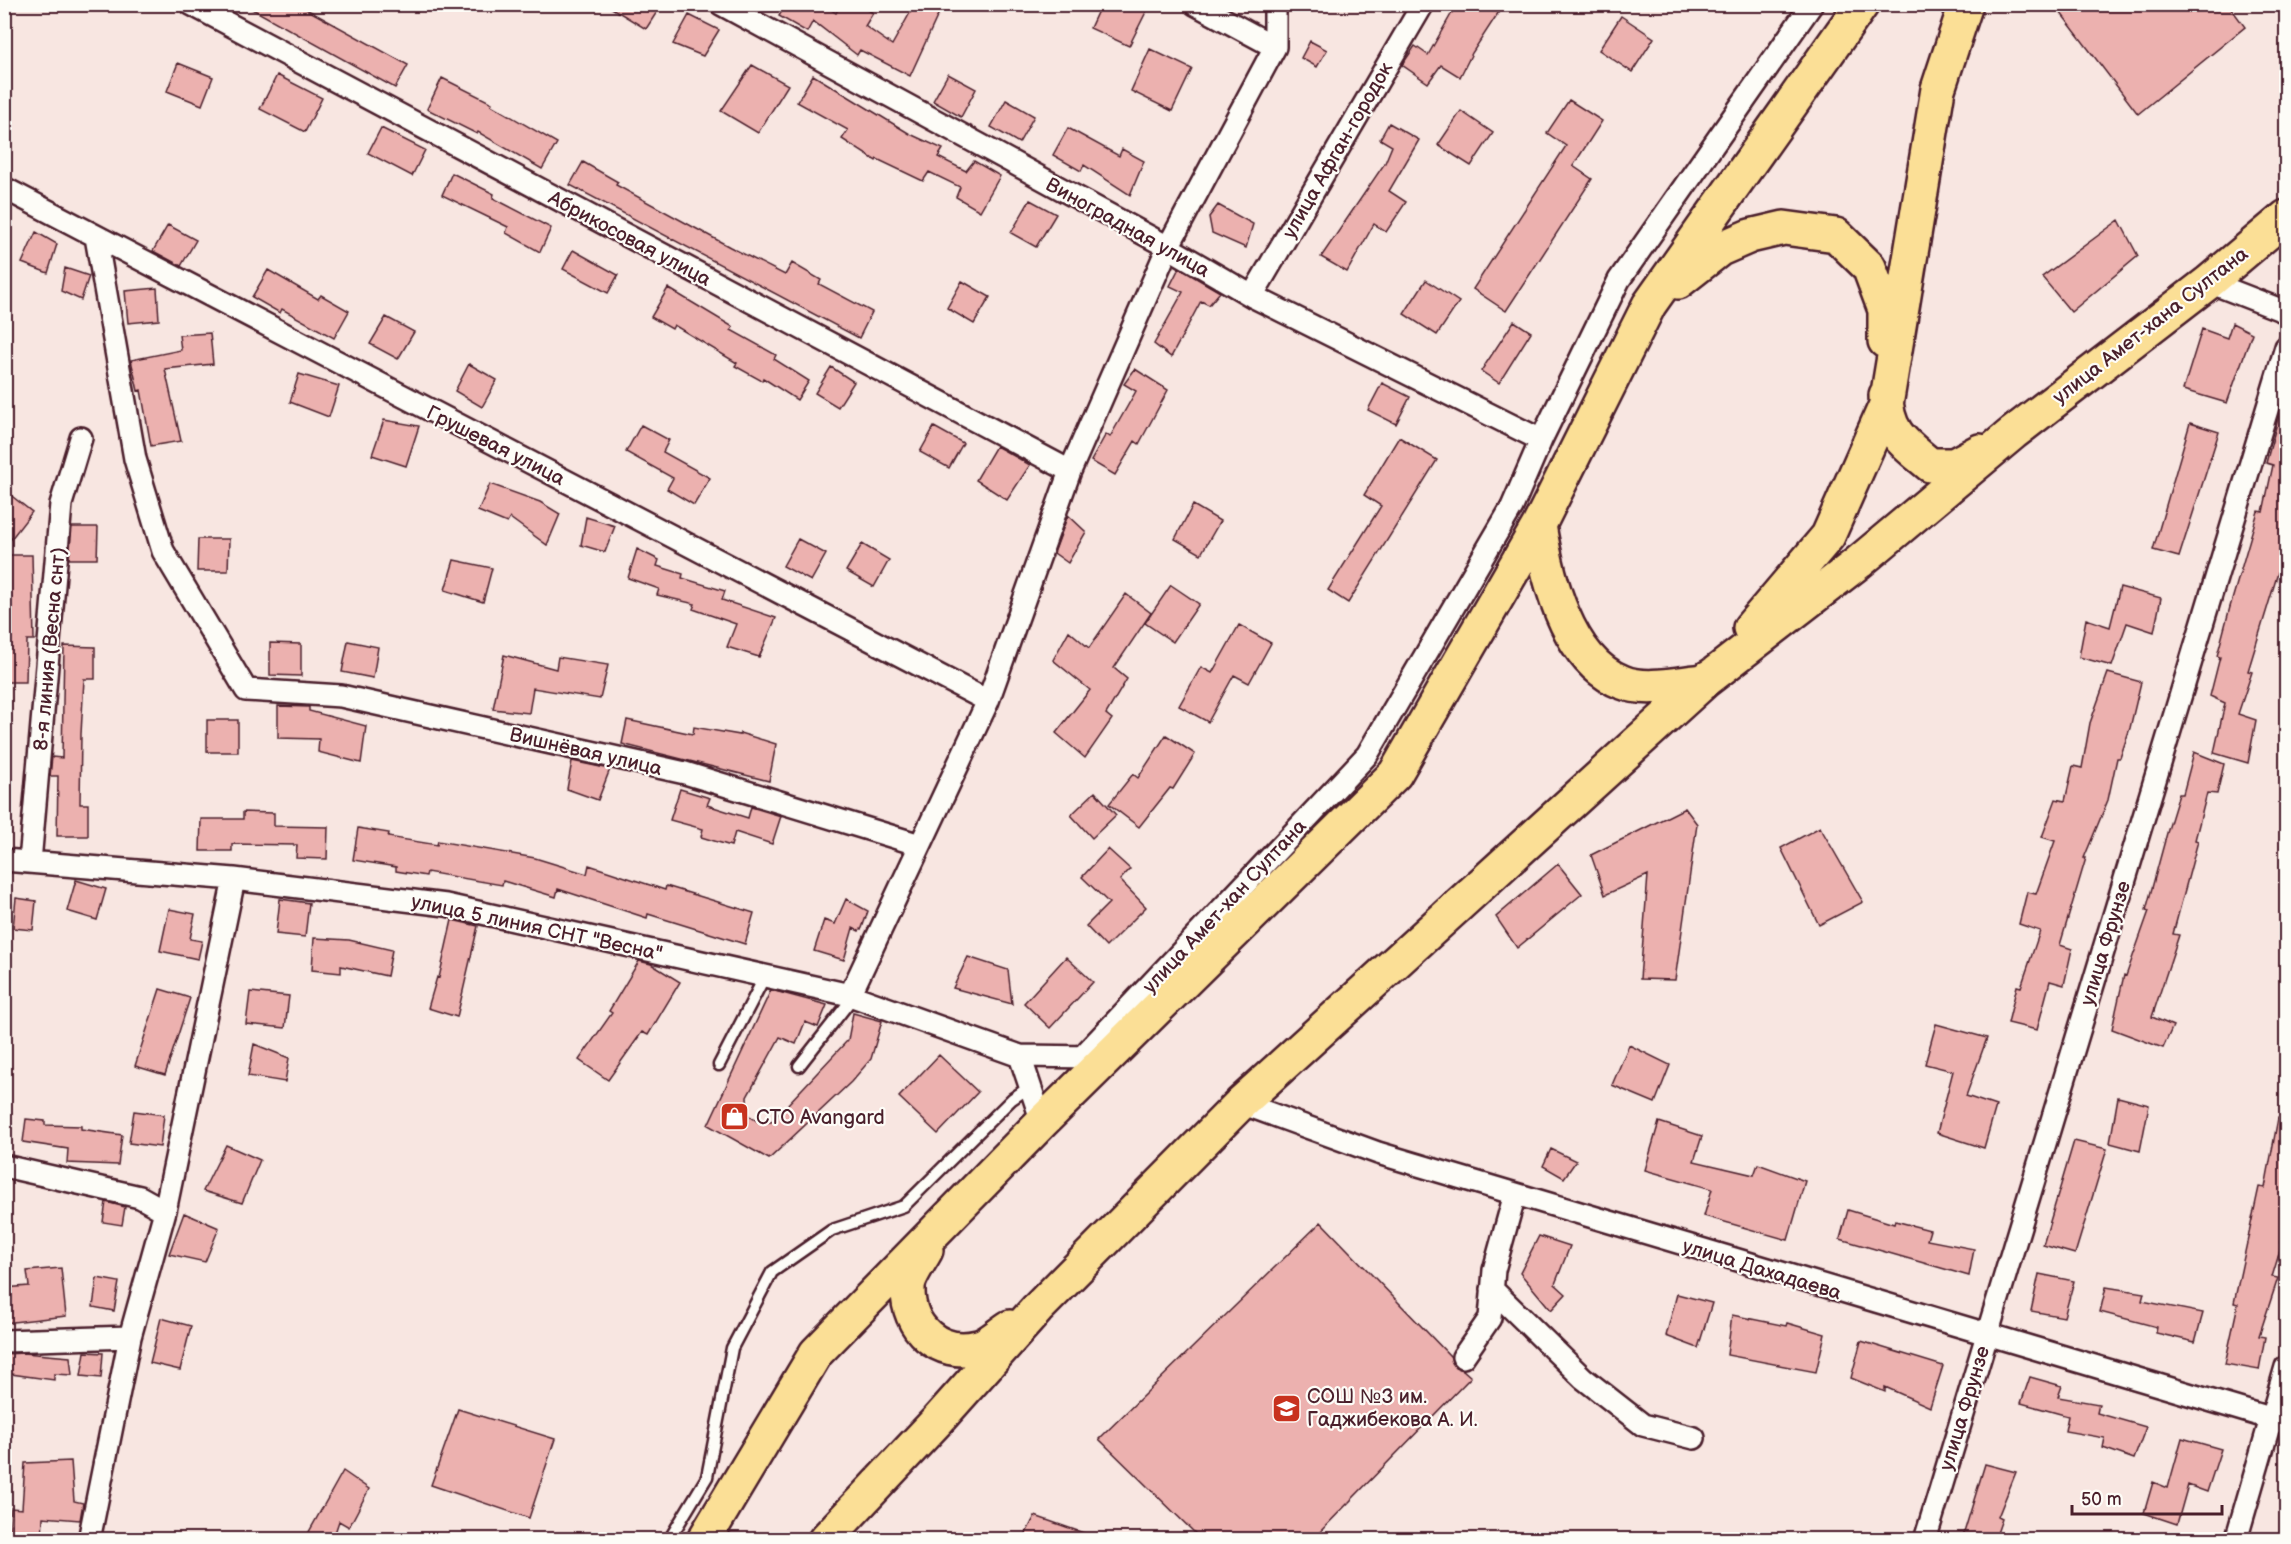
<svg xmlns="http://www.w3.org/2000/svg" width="2291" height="1544" font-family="'Balsamiq Sans',sans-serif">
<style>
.building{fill:#ecb1af;stroke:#4a1f2b;stroke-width:1.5}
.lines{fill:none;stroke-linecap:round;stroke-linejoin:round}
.lane-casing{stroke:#4a1f2b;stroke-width:15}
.street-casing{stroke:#4a1f2b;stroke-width:26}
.primary-casing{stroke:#4a1f2b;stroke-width:38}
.lane{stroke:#fdfcf7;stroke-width:10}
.street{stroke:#fdfcf7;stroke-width:21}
.primary{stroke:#fbdf96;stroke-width:33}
.labels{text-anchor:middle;stroke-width:4.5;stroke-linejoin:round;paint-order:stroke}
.street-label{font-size:20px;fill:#4a1f2b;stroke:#fdfcf7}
.poi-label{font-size:20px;fill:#4a1f2b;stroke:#fdfcf7;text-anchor:start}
</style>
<rect width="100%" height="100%" fill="#f8e6e1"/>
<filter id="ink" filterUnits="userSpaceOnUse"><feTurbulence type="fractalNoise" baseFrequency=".0167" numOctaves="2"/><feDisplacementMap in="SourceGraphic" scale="12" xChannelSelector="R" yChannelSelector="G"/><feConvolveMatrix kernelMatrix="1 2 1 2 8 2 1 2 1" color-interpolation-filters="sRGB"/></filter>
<g filter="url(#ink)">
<path class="building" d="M 243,4 L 297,4 L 408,65 L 395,88 Z
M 605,4 L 662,4 L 646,29 Z
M 786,4 L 822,4 L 836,13 L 841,4 L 859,4 L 873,13 L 865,26 L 892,45 L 915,4 L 943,4 L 910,76 L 860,50 L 857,55 L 813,21 L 807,32 L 779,16 Z
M 1101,4 L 1150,4 L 1129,46 L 1090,28 Z
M 1457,4 L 1504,4 L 1472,53 L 1460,77 L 1441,65 L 1428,83 L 1402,65 L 1415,46 L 1428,55 Z
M 2054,4 L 2228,4 L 2245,27 L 2138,114 Z
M 689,15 L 719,30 L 703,56 L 673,44 Z
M 1621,16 L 1654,38 L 1632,72 L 1599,50 Z
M 1310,41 L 1327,50 L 1317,67 L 1301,58 Z
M 1150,49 L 1192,69 L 1172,111 L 1131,91 Z
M 178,63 L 213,77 L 202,105 L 167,91 Z
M 752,65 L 788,85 L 758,133 L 721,111 Z
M 948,74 L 976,89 L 961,117 L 933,101 Z
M 277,75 L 322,98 L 305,132 L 260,109 Z
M 813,75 L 910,134 L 943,149 L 938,157 L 966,171 L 974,161 L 1000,176 L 980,211 L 956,197 L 960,187 L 929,172 L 923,181 L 877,159 L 876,161 L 842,139 L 848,130 L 797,102 Z
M 442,78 L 492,103 L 491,105 L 557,143 L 542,169 L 478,132 L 477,134 L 427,109 Z
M 1006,100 L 1034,116 L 1019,143 L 991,127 Z
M 1569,100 L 1602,121 L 1573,166 L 1592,179 L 1506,311 L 1473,289 L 1566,146 L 1547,133 Z
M 1461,111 L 1493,133 L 1471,166 L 1438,145 Z
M 1389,123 L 1419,140 L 1389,191 L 1406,202 L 1386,232 L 1374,224 L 1347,272 L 1321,257 L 1385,163 L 1392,146 L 1380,139 Z
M 381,128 L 425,150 L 412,176 L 368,153 Z
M 1068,128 L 1119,156 L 1122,149 L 1144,161 L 1130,195 L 1084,165 L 1081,171 L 1053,155 Z
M 583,162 L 618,182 L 616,185 L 730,247 L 785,275 L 792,263 L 821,280 L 819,284 L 872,312 L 859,338 L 570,185 Z
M 452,173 L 494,194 L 493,198 L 551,228 L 540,252 L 506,233 L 508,227 L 442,195 Z
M 1030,200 L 1056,214 L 1036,247 L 1011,233 Z
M 1218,205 L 1253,224 L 1246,248 L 1212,233 L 1209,217 Z
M 2119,220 L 2138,256 L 2071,312 L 2042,277 Z
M 168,225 L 196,240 L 181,266 L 153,251 Z
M 36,232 L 57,244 L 48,273 L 22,263 Z
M 573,250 L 618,275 L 608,293 L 563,269 Z
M 65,268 L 89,276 L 81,300 L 61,291 Z
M 1179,268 L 1220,292 L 1209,305 L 1201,301 L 1171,357 L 1154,344 L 1183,292 L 1170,286 Z
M 268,270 L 318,299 L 321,295 L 349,311 L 334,338 L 282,309 L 280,313 L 252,297 Z
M 1426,280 L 1459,302 L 1437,335 L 1404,314 Z
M 962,281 L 990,297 L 974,324 L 947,308 Z
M 157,288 L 159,320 L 128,323 L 125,291 Z
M 668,288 L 733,327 L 731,330 L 776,355 L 774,359 L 809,381 L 797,400 L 763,378 L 762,381 L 735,366 L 737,363 L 674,325 L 672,329 L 651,317 Z
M 386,317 L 414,332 L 398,359 L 370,344 Z
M 1514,321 L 1531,332 L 1499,383 L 1481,371 Z
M 2232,323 L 2252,333 L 2227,403 L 2183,390 L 2202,329 L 2227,338 Z
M 210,333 L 213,364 L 165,369 L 181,441 L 151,446 L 141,390 L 138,391 L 131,360 L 181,350 L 179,335 Z
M 469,364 L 497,380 L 482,407 L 455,391 Z
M 831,367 L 854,382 L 838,407 L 815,393 Z
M 1135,369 L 1168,390 L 1139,444 L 1135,441 L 1115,475 L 1091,461 L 1106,434 L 1110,437 L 1136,391 L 1124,384 Z
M 299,374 L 339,386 L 329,417 L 290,402 Z
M 1382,383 L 1410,397 L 1396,424 L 1368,410 Z
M 2282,405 L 2286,406 L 2286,568 L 2280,566 L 2248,671 L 2252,672 L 2238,714 L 2256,720 L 2248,763 L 2214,753 L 2225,703 L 2210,696 L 2220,657 L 2217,656 L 2230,607 L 2258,511 L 2263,512 L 2273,465 L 2266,463 Z
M 384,420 L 419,426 L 406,466 L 372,455 Z
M 2190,423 L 2219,432 L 2179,557 L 2153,550 Z
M 641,425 L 669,440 L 663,452 L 710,478 L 694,505 L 667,489 L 673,478 L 626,452 Z
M 934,427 L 963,443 L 949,468 L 920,452 Z
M 1399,437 L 1437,460 L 1348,603 L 1328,590 L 1381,506 L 1364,495 Z
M 996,446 L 1030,465 L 1007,500 L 976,480 Z
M 490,484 L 540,502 L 560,514 L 547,545 L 510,518 L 507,523 L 478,511 Z
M 4,490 L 32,512 L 4,548 Z
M 1193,505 L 1220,521 L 1201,554 L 1175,539 Z
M 1068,515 L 1086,532 L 1068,563 L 1054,553 Z
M 586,517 L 615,526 L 605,552 L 581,545 Z
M 72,527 L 98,527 L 97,559 L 69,559 Z
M 198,539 L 229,539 L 228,571 L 197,571 Z
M 798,539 L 826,554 L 811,581 L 783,566 Z
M 862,544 L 889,560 L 874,587 L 846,571 Z
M 637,549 L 659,560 L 657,566 L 683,574 L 682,578 L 725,591 L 722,600 L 776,618 L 759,657 L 727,647 L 736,624 L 693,609 L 695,604 L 657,595 L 659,589 L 628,578 Z
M 4,555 L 32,555 L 34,640 L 27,640 L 26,682 L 4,682 Z
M 454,560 L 492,568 L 483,602 L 445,590 Z
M 1171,585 L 1199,604 L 1173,642 L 1145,623 Z
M 2120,587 L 2161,598 L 2154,632 L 2127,623 L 2112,666 L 2079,657 L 2086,619 L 2110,627 Z
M 1126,594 L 1151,613 L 1114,668 L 1127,679 L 1106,714 L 1112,719 L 1085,758 L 1056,733 L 1090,690 L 1053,660 L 1069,631 L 1089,648 Z
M 1239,625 L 1271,643 L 1249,683 L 1234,675 L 1208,722 L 1179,706 L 1201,667 L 1212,673 Z
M 348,641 L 378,647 L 373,678 L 342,672 Z
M 270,643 L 301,644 L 301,676 L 270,675 Z
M 64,646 L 95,647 L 95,679 L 84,679 L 81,734 L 80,804 L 88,804 L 88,836 L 57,836 L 58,776 L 50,776 L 52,757 L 62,758 Z
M 504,655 L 556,669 L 558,657 L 608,665 L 600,699 L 533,688 L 529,713 L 493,709 Z
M 2108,673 L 2141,682 L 2130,728 L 2120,758 L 2117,758 L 2108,800 L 2084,858 L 2086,858 L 2060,945 L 2072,949 L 2064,985 L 2050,981 L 2037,1030 L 2008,1023 L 2017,986 L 2021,987 L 2040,931 L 2019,924 L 2027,892 L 2036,894 L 2055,841 L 2042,837 L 2056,799 L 2065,801 L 2073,766 L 2082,768 L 2090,723 Z
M 278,706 L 309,707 L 309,711 L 366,726 L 361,763 L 318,752 L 319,739 L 278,738 Z
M 207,720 L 238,720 L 238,752 L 207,752 Z
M 627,720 L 693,734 L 694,727 L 740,735 L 740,733 L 776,744 L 769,781 L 622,744 Z
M 1166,735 L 1195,754 L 1173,789 L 1170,788 L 1139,827 L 1109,804 L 1133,774 L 1138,778 Z
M 2194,752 L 2224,764 L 2217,794 L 2207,793 L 2195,840 L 2198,841 L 2173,934 L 2179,935 L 2152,1017 L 2173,1026 L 2163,1048 L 2112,1029 L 2124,975 L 2126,976 L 2149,911 L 2146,910 L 2167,833 L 2179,794 L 2183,794 Z
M 572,761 L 610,769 L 598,800 L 567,789 Z
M 680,789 L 710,798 L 707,805 L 748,818 L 751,807 L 781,816 L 772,844 L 735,832 L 731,846 L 701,837 L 703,829 L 670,820 Z
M 1095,792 L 1116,815 L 1092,838 L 1071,815 Z
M 1685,808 L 1697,824 L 1675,980 L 1640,979 L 1648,875 L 1605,895 L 1591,855 Z
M 243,812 L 274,813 L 274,826 L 328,827 L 327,859 L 296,858 L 297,845 L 232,844 L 232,851 L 200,851 L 201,819 L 243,819 Z
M 1820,827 L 1863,902 L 1819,925 L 1781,848 Z
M 358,828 L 389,833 L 388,837 L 437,845 L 438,841 L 535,858 L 587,874 L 589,865 L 665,890 L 666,886 L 754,913 L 745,944 L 648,914 L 647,918 L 558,889 L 556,897 L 503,881 L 502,885 L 427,872 L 426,876 L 396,871 L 396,867 L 353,860 Z
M 1108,849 L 1130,869 L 1120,880 L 1146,907 L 1106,947 L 1086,926 L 1109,903 L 1082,877 Z
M 1558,864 L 1582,894 L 1517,948 L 1496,917 Z
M 76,880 L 106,889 L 97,920 L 67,911 Z
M 16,898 L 36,901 L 33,930 L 13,928 Z
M 280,899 L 309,903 L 305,937 L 276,934 Z
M 846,899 L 868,911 L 862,928 L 859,931 L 853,928 L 844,960 L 814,951 L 824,920 L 835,924 Z
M 169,909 L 195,914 L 190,939 L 202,941 L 198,959 L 160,951 Z
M 452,920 L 478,926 L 457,1017 L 428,1008 L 437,977 L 439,978 Z
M 314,938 L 349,940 L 392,950 L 387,976 L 341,966 L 341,973 L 312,970 Z
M 968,957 L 1008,970 L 1012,1004 L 953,988 Z
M 1066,957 L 1093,982 L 1050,1028 L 1024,1003 Z
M 639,961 L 651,964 L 680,982 L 648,1035 L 642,1032 L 608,1080 L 579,1060 L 612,1013 L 609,1011 Z
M 160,989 L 190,998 L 165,1075 L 135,1066 Z
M 771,990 L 827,1005 L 818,1027 L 805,1022 L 796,1044 L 780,1037 L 747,1097 L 748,1115 L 760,1123 L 771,1122 L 848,1040 L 853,1013 L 882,1021 L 871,1059 L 851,1082 L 769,1159 L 708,1125 Z
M 250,992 L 289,996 L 285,1028 L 246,1024 Z
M 1936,1024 L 1987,1038 L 1966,1096 L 1996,1106 L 1984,1148 L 1937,1133 L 1953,1071 L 1925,1064 Z
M 254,1044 L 289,1058 L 285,1082 L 248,1076 Z
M 1629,1045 L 1670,1065 L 1655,1103 L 1612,1085 Z
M 939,1055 L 978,1092 L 938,1134 L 899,1097 Z
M 2118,1097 L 2149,1105 L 2140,1151 L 2110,1143 Z
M 134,1111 L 164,1115 L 160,1147 L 129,1143 Z
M 2278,1118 L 2286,1119 L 2286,1211 L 2280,1243 L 2282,1244 L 2272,1277 L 2278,1278 L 2259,1336 L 2265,1337 L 2259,1370 L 2225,1364 L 2238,1304 L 2234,1303 L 2259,1187 L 2265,1188 Z
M 26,1119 L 45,1121 L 45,1125 L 81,1126 L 81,1129 L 122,1135 L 118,1165 L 67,1163 L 68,1149 L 23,1142 Z
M 1659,1122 L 1702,1136 L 1694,1161 L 1754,1175 L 1758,1164 L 1805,1181 L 1788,1240 L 1704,1216 L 1712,1189 L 1645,1170 Z
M 2074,1141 L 2107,1149 L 2075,1254 L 2043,1245 Z
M 226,1145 L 260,1160 L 242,1203 L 203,1191 Z
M 1551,1149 L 1576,1161 L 1564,1178 L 1543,1166 Z
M 106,1202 L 125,1207 L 122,1225 L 103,1222 Z
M 1848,1210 L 1894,1224 L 1895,1221 L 1930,1230 L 1927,1240 L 1974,1249 L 1969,1276 L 1840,1239 Z
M 184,1213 L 219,1228 L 205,1262 L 169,1254 Z
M 1321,1222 L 1450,1356 L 1455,1367 L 1463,1370 L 1471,1377 L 1313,1539 L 1201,1539 L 1099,1439 Z
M 1539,1236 L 1570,1246 L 1555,1284 L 1566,1294 L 1551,1310 L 1520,1273 Z
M 61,1268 L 66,1316 L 4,1323 L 4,1288 L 29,1286 L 27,1271 Z
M 2039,1274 L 2074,1281 L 2064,1317 L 2031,1311 Z
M 97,1278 L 119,1282 L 114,1311 L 93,1307 Z
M 2106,1287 L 2144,1293 L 2142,1301 L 2203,1313 L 2195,1342 L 2156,1333 L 2157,1327 L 2100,1312 Z
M 1677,1294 L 1712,1303 L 1698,1348 L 1666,1336 Z
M 1732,1315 L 1786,1326 L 1787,1323 L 1825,1334 L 1816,1372 L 1727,1355 Z
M 161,1318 L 191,1326 L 180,1370 L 150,1363 Z
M 1861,1341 L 1943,1366 L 1930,1407 L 1885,1387 L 1885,1392 L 1851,1378 Z
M 85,1352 L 103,1353 L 101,1378 L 81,1376 Z
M 24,1353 L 70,1357 L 72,1375 L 54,1374 L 54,1380 L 4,1373 L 4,1354 Z
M 2030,1377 L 2062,1386 L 2058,1397 L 2099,1404 L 2097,1413 L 2146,1427 L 2134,1459 L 2103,1448 L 2105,1438 L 2065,1431 L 2068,1416 L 2021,1403 Z
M 458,1409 L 555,1439 L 529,1518 L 431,1485 Z
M 2182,1438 L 2221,1449 L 2207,1492 L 2188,1485 L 2177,1524 L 2144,1513 L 2153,1482 L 2168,1488 Z
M 71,1461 L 74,1501 L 83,1503 L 80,1520 L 43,1517 L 42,1539 L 9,1539 L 11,1508 L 22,1509 L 25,1463 Z
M 1985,1464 L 2016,1472 L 1998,1517 L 2002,1519 L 1995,1539 L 1973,1539 L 1963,1536 Z
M 343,1471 L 369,1489 L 349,1527 L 339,1521 L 333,1539 L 305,1539 Z
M 1035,1516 L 1095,1537 L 1094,1539 L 1023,1539 Z"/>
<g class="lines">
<defs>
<path id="lane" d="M 719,1065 L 765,976
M 799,1066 L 854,996
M 669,1540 L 707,1477 L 732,1348 L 772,1272 L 832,1230 L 904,1206 L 1012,1099 L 1031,1086"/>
<path id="street" d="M 191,4 L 1070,471
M 721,4 L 1168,247 L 1252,296 L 1541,440
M 1195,4 L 1275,47
M 4,188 L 988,701
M 96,237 L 135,459 L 163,551 L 246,690 L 341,696 L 685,773 L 920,845
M 2209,282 L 2286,312
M 1252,296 L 1423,4
M 4,860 L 234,879 L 446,905 L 850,995 L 1020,1056 L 1094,1057
M 30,862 L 61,504 L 81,438
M 850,995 L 988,701 L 1070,471 L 1168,247 L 1275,47 L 1275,4
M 1020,1056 L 1042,1122
M 1082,1057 L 1367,755 L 1512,507 L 1541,440 L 1619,280 L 1812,4
M 1241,1103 L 1378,1153 L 2286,1423
M 4,1166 L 140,1197 L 165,1211
M 1492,1289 L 1583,1378 L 1643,1425 L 1694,1438
M 4,1341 L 130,1337
M 1463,1357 L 1490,1318 L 1494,1270 L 1515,1194
M 89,1540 L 130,1337 L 165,1211 L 234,879
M 1925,1540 L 2286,347
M 2236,1540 L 2286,1367"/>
<path id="primary" d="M 1678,282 L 1720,249 L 1750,236 L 1784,228 L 1836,235 L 1869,267 L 1885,310 L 1885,341
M 1886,395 C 1886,432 1904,443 1930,465 L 1954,465 L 1980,451
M 1539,525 C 1547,576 1567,661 1622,682 C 1646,692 1680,683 1705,681 L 1709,677
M 1750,628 L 1828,536 L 1886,405 L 1938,89 L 1966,4
M 926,1250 C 921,1260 908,1277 908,1288 C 907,1328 939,1357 978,1347 C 988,1345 1000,1333 1010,1327
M 704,1540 L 816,1353 L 1042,1122 L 1395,774 L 1539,525 L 1649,305 L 1862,4
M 825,1540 L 937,1421 L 1037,1309 L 1241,1103 L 1705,681 L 1859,562 L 2013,433 L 2209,282 L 2286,217"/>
</defs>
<use href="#lane" class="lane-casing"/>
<use href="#street" class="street-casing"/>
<use href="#primary" class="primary-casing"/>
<use href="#lane" class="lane"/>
<use href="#street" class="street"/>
<use href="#primary" class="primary"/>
</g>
</g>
<defs>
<symbol id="shop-square" viewBox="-11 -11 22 22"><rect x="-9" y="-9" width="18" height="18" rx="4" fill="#c8321e" stroke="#fdfcf7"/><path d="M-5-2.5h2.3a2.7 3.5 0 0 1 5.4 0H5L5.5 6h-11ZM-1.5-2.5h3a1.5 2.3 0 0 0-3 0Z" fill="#fff"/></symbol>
<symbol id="school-square" viewBox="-11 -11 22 22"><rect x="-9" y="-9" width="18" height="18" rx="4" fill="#c8321e" stroke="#fdfcf7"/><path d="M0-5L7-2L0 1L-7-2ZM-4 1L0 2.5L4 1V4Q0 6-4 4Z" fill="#fff"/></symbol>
</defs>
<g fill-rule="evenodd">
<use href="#shop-square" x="718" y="1100" width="33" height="33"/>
<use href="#school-square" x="1270" y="1392" width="33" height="33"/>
</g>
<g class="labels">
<g class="street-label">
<text transform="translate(1337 150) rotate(-60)" y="7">улица Афган-городок</text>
<text transform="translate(1128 227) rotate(29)" y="7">Виноградная улица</text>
<text transform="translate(630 238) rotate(28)" y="7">Абрикосовая улица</text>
<text transform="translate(2150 325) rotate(-38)" y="7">улица Амет-хана Султана</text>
<text transform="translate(496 445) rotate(27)" y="7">Грушевая улица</text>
<text transform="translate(49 649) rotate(-85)" y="7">8-я линия (Весна снт)</text>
<text transform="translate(586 751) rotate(13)" y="7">Вишнёвая улица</text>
<text transform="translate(1224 906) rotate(-47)" y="7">улица Амет-хан Султана</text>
<text transform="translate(537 927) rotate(12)" y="7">улица 5 линия СНТ "Весна"</text>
<text transform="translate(2105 943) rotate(-73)" y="7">улица Фрунзе</text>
<text transform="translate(1762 1269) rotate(17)" y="7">улица Дахадаева</text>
<text transform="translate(1964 1408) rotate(-73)" y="7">улица Фрунзе</text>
</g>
<g class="poi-label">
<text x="756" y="1124">СТО Avangard</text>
<text x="1307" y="1403">СОШ №3 им.<tspan x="1307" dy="23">Гаджибекова А. И.</tspan></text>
</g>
</g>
<rect width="2291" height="1544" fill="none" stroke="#fdfcf7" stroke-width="24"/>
<rect x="12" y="12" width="2267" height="1520" fill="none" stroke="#4a1f2b" stroke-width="2" filter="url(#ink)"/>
<path d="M2072 1505v9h150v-9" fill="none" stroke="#4a1f2b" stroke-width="3"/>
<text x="2081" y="1505" font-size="18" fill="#4a1f2b" stroke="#fdfcf7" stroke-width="4.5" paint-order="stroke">50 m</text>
</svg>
